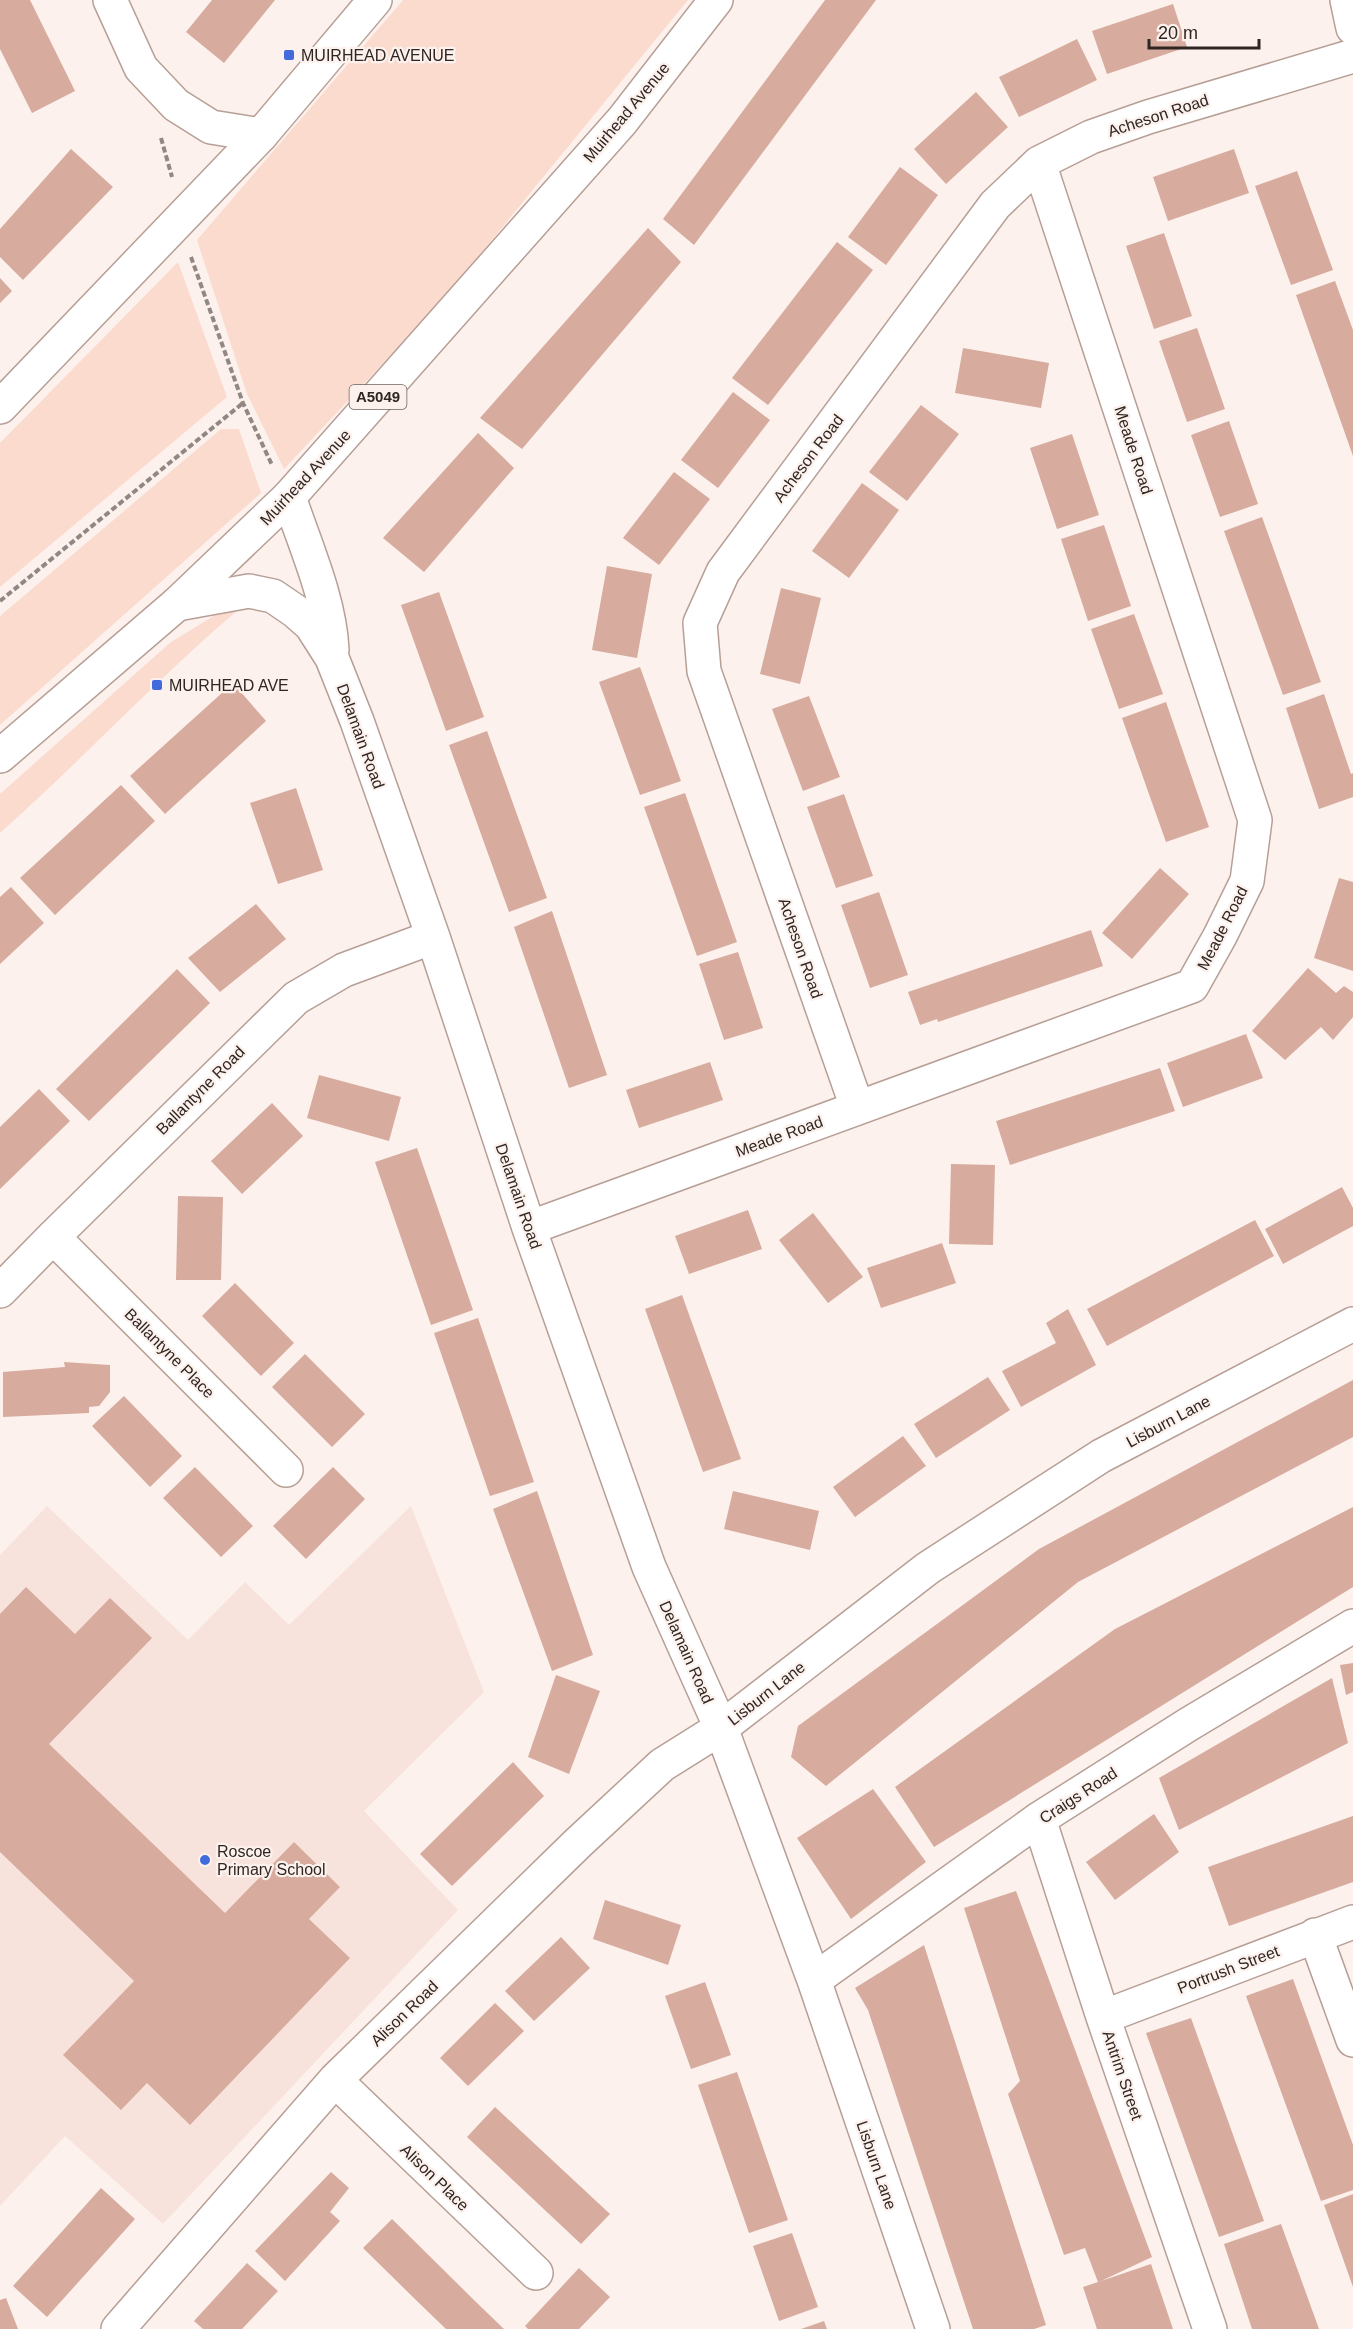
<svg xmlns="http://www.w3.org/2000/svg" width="1353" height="2329" font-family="Arial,sans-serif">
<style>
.built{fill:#f8e3dc}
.green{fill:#fcdbcf}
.building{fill:#d7ab9d}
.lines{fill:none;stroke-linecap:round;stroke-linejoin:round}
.street-casing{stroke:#b79f96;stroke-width:36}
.highway-casing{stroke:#b79f96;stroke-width:36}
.path{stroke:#918783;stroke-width:4;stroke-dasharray:6 3;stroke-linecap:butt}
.street{stroke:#fff;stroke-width:33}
.highway{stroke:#fff;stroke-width:33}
.poi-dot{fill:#416bdd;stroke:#fcf1ed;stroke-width:2}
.labels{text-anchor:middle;stroke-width:4.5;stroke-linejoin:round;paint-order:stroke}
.shield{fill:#fcf1ed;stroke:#6c635f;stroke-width:1.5}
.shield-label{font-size:15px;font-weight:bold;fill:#2f2622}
.poi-label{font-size:16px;fill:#2f2622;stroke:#fcf1ed;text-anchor:start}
.street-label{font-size:16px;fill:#2f2622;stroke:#fcf1ed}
</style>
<rect width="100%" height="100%" fill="#fcf1ed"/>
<path class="built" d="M 47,1506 L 188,1640 L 245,1582 L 289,1625 L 411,1506 L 484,1692 L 364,1811 L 458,1910 L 163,2224 L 65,2136 L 0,2206 L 0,1555 Z"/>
<path class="green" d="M 403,0 L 688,0 L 447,295 L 284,469 L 247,394 L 197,240 Z
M 178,262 L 227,397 L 0,587 L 0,443 Z
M 221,429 L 239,429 L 261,493 L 0,725 L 0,616 Z
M 239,609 C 156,680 82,760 0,833 L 0,794 L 171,642 L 220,612 Z"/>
<path class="building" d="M 0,0 L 30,0 L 75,91 L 32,113 L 0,49 Z
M 212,0 L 275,0 L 224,63 L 186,32 Z
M 825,0 L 876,0 L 694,245 L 663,219 Z
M 1173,4 L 1187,47 L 1107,74 L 1092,31 Z
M 1077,39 L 1097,80 L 1019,117 L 999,77 Z
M 976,92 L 1008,127 L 946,184 L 914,149 Z
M 71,149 L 113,187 L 23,280 L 0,257 L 0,229 Z
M 1234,149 L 1249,193 L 1168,221 L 1153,177 Z
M 900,167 L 938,195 L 886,265 L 848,237 Z
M 1297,171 L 1333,270 L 1291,285 L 1255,186 Z
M 648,228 L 681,262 L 522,449 L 480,418 Z
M 1164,233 L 1192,316 L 1154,329 L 1126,246 Z
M 837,242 L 873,270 L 768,405 L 732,378 Z
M 0,278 L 12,291 L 0,303 Z
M 1335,281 L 1353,330 L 1353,456 L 1296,295 Z
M 1197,328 L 1225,409 L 1187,422 L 1159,341 Z
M 963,348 L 1049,363 L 1041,408 L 955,393 Z
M 733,392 L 770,420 L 718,488 L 681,460 Z
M 921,405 L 959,434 L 907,501 L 869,472 Z
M 1229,421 L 1258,504 L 1220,517 L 1191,435 Z
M 478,433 L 514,468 L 424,572 L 383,538 Z
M 1072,434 L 1099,515 L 1057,529 L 1030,448 Z
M 674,472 L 710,499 L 659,565 L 623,538 Z
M 862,483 L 899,510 L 849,578 L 812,551 Z
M 1262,517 L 1321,682 L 1283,695 L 1224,531 Z
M 1104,525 L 1131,606 L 1088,621 L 1061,539 Z
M 607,566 L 652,574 L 637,658 L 592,650 Z
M 781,588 L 821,598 L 800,684 L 760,674 Z
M 439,592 L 484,717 L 446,731 L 401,605 Z
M 1134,614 L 1163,694 L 1119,709 L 1091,629 Z
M 640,667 L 681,781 L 640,795 L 599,682 Z
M 233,683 L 266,721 L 165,814 L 130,776 Z
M 1324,694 L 1351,774 L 1353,773 L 1353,797 L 1319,809 L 1286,708 Z
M 809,696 L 840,777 L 803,791 L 772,709 Z
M 1166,702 L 1209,827 L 1166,842 L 1122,718 Z
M 487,731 L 547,898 L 509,912 L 449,745 Z
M 121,785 L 155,821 L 55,915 L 20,878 Z
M 296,788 L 323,870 L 278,884 L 250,803 Z
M 685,793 L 737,942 L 697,956 L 644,807 Z
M 844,794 L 873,876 L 836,888 L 807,807 Z
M 1160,868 L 1189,894 L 1132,959 L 1102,933 Z
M 1339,878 L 1353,882 L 1353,971 L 1314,958 Z
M 11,887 L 44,923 L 0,964 L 0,897 Z
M 879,892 L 908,975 L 870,988 L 841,905 Z
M 256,904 L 286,939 L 220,992 L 188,958 Z
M 552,911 L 607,1075 L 569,1088 L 514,927 Z
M 1091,930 L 1103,966 L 938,1022 L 937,1019 L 920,1025 L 908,992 Z
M 738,952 L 763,1028 L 724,1040 L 699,964 Z
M 1308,968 L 1336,993 L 1344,986 L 1353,992 L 1353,1017 L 1333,1040 L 1321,1027 L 1285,1060 L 1252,1031 Z
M 177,969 L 210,1003 L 89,1121 L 56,1089 Z
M 1246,1034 L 1263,1078 L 1183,1107 L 1167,1063 Z
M 710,1062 L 723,1100 L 639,1128 L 626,1090 Z
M 1160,1068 L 1175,1111 L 1010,1165 L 996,1121 Z
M 319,1075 L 401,1097 L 389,1141 L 307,1118 Z
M 39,1089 L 70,1121 L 0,1189 L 0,1127 Z
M 272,1103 L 303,1136 L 242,1194 L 211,1161 Z
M 417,1148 L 473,1310 L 431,1325 L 375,1162 Z
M 951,1164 L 995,1165 L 993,1245 L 949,1244 Z
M 1342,1187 L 1353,1208 L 1353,1226 L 1283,1264 L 1265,1229 Z
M 178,1196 L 223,1197 L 221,1280 L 176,1280 Z
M 748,1210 L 762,1249 L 689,1274 L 675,1236 Z
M 813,1213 L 863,1277 L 828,1303 L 779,1240 Z
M 1255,1220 L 1274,1256 L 1107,1346 L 1087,1309 Z
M 942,1243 L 956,1283 L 881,1308 L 867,1268 Z
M 235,1283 L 294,1343 L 261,1376 L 202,1316 Z
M 682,1295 L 741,1459 L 703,1472 L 645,1309 Z
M 1068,1309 L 1096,1365 L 1021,1407 L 1002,1371 L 1056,1343 L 1046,1323 Z
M 478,1318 L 534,1482 L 490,1496 L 434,1333 Z
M 305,1354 L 365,1414 L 332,1447 L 272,1387 Z
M 64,1362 L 110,1365 L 110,1392 L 99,1406 L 89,1407 L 89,1413 L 3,1417 L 3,1372 L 65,1367 Z
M 988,1377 L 1010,1410 L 936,1458 L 914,1424 Z
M 1353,1380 L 1353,1437 L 1078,1582 L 826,1786 L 791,1757 L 798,1726 L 1039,1549 Z
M 124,1396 L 182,1456 L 150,1487 L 92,1426 Z
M 903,1436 L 926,1466 L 855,1517 L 833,1487 Z
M 195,1467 L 253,1526 L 221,1557 L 163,1498 Z
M 333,1467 L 365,1499 L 306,1559 L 273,1526 Z
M 537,1491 L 593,1655 L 552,1671 L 493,1509 Z
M 733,1491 L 819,1511 L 810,1550 L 724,1529 Z
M 1353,1507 L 1353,1587 L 934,1847 L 895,1787 L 1115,1629 Z
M 26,1587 L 75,1634 L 110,1598 L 152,1638 L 49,1744 L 225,1913 L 294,1842 L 340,1887 L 309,1919 L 350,1958 L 190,2125 L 147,2083 L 121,2110 L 63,2055 L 134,1981 L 0,1852 L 0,1614 Z
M 1353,1663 L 1353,1692 L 1346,1695 L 1340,1665 Z
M 556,1675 L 600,1691 L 569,1774 L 528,1757 Z
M 1332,1678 L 1348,1743 L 1179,1830 L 1159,1778 Z
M 513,1762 L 544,1796 L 452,1886 L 420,1854 Z
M 873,1789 L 926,1862 L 851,1919 L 797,1838 Z
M 1154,1814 L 1179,1852 L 1115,1900 L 1086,1862 Z
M 1353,1816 L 1353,1882 L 1229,1926 L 1208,1867 Z
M 1016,1891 L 1152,2257 L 1101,2281 L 1151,2264 L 1173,2329 L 1097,2329 L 1083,2287 L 1098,2282 L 1085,2248 L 1064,2255 L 1008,2094 L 1020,2081 L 964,1908 Z
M 605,1900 L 681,1925 L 668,1965 L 593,1939 Z
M 561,1937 L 590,1968 L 534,2021 L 505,1991 Z
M 924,1945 L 1046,2325 L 1034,2329 L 973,2329 L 868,2010 L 855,1988 Z
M 1293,1979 L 1353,2145 L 1353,2190 L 1321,2201 L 1246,1996 Z
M 705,1982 L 731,2055 L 691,2069 L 665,1996 Z
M 495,2003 L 524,2031 L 468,2086 L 440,2058 Z
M 1191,2018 L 1264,2221 L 1219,2237 L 1146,2033 Z
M 737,2072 L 788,2220 L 749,2233 L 698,2085 Z
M 495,2107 L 610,2214 L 581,2244 L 467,2137 Z
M 331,2172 L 349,2188 L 330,2212 L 340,2221 L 285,2281 L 255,2251 Z
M 101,2188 L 135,2219 L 47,2317 L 13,2286 Z
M 1353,2194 L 1353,2287 L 1324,2205 Z
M 392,2219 L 476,2302 L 504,2329 L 446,2329 L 419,2303 L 363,2248 Z
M 1281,2224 L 1319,2329 L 1252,2329 L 1224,2244 Z
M 792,2233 L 818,2307 L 779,2321 L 753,2246 Z
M 247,2263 L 278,2291 L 242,2329 L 203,2329 L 194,2321 Z
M 579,2268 L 610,2297 L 579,2329 L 528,2329 L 525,2326 Z
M 6,2298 L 18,2329 L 0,2329 L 0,2300 Z
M 824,2321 L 827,2329 L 801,2329 Z"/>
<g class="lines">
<defs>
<path id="street" d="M 110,0 L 141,68 L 176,105 L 211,127 L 261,135
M 1347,0 L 1353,28
M 289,497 C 305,545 330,600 332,650
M 177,604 L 249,591 L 273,596 L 295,611 L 311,625 L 332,658 L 357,721 L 433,937 L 529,1228 L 649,1567 L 721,1728 L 814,1980 L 933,2329
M 857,1107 L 704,671 L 700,623 L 723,572 L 995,205 L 1039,163 L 1091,137 L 1148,117 L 1353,56
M 529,1228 L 1192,986 L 1220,936 L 1247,881 L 1255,820 L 1039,163
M 53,1237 L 286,1470
M 0,1291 L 53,1237 L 296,998 L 344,970 L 433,937
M 1039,1819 L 1103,2017 L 1210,2329
M 1315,1935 L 1353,2040
M 814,1980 L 1039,1819 L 1189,1724 L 1353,1626
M 1103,2017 L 1353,1922
M 335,2080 L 536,2273
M 118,2329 L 335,2080 L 578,1843 L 662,1765 L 721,1728 L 928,1568 L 1101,1456 L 1353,1324"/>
<path id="highway" d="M 0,407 L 261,135 L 375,0
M 0,756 L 177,604 L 289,497 L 622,121 L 716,0"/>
</defs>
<use href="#street" class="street-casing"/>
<use href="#highway" class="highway-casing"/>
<path class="path" d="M 161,138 L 172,177
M 191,257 L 243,403 L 272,465
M 0,601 L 243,403"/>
<use href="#street" class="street"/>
<use href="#highway" class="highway"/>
</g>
<g class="poi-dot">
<rect x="283" y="49" width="12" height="12" rx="3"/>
<rect x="151" y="679" width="12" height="12" rx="3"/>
<circle cx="205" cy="1860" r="6"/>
</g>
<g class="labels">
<rect class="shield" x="349.5" y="385" width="57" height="24" rx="4.5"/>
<g class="shield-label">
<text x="378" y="402">A5049</text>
</g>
<g class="poi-label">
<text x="301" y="61">MUIRHEAD AVENUE</text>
<text x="169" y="691">MUIRHEAD AVE</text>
<text x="217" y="1857">Roscoe<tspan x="217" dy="18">Primary School</tspan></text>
</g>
<g class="street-label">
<text transform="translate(626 112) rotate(-50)" y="6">Muirhead Avenue</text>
<text transform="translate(1158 115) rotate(-18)" y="6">Acheson Road</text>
<text transform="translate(1134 450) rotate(72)" y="6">Meade Road</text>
<text transform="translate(808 458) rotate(-53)" y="6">Acheson Road</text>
<text transform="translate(305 477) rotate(-47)" y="6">Muirhead Avenue</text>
<text transform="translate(361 736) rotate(70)" y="6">Delamain Road</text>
<text transform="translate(1222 928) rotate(-63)" y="6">Meade Road</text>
<text transform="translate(801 948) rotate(71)" y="6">Acheson Road</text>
<text transform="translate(200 1090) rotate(-45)" y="6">Ballantyne Road</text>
<text transform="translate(779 1136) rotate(-20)" y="6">Meade Road</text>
<text transform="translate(519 1196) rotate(71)" y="6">Delamain Road</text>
<text transform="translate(170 1353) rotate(45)" y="6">Ballantyne Place</text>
<text transform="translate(1168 1421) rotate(-28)" y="6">Lisburn Lane</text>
<text transform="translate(687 1652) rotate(66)" y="6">Delamain Road</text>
<text transform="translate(766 1693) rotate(-38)" y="6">Lisburn Lane</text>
<text transform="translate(1078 1795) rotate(-33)" y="6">Craigs Road</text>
<text transform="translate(1228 1969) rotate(-21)" y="6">Portrush Street</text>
<text transform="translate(404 2013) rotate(-44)" y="6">Alison Road</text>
<text transform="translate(1123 2075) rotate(71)" y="6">Antrim Street</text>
<text transform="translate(877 2165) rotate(71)" y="6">Lisburn Lane</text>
<text transform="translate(435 2177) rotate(44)" y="6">Alison Place</text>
</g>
</g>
<path d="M1149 39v9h110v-9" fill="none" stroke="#2f2622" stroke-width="3"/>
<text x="1158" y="39" font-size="18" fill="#2f2622" stroke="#fcf1ed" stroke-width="4.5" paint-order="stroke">20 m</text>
</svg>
